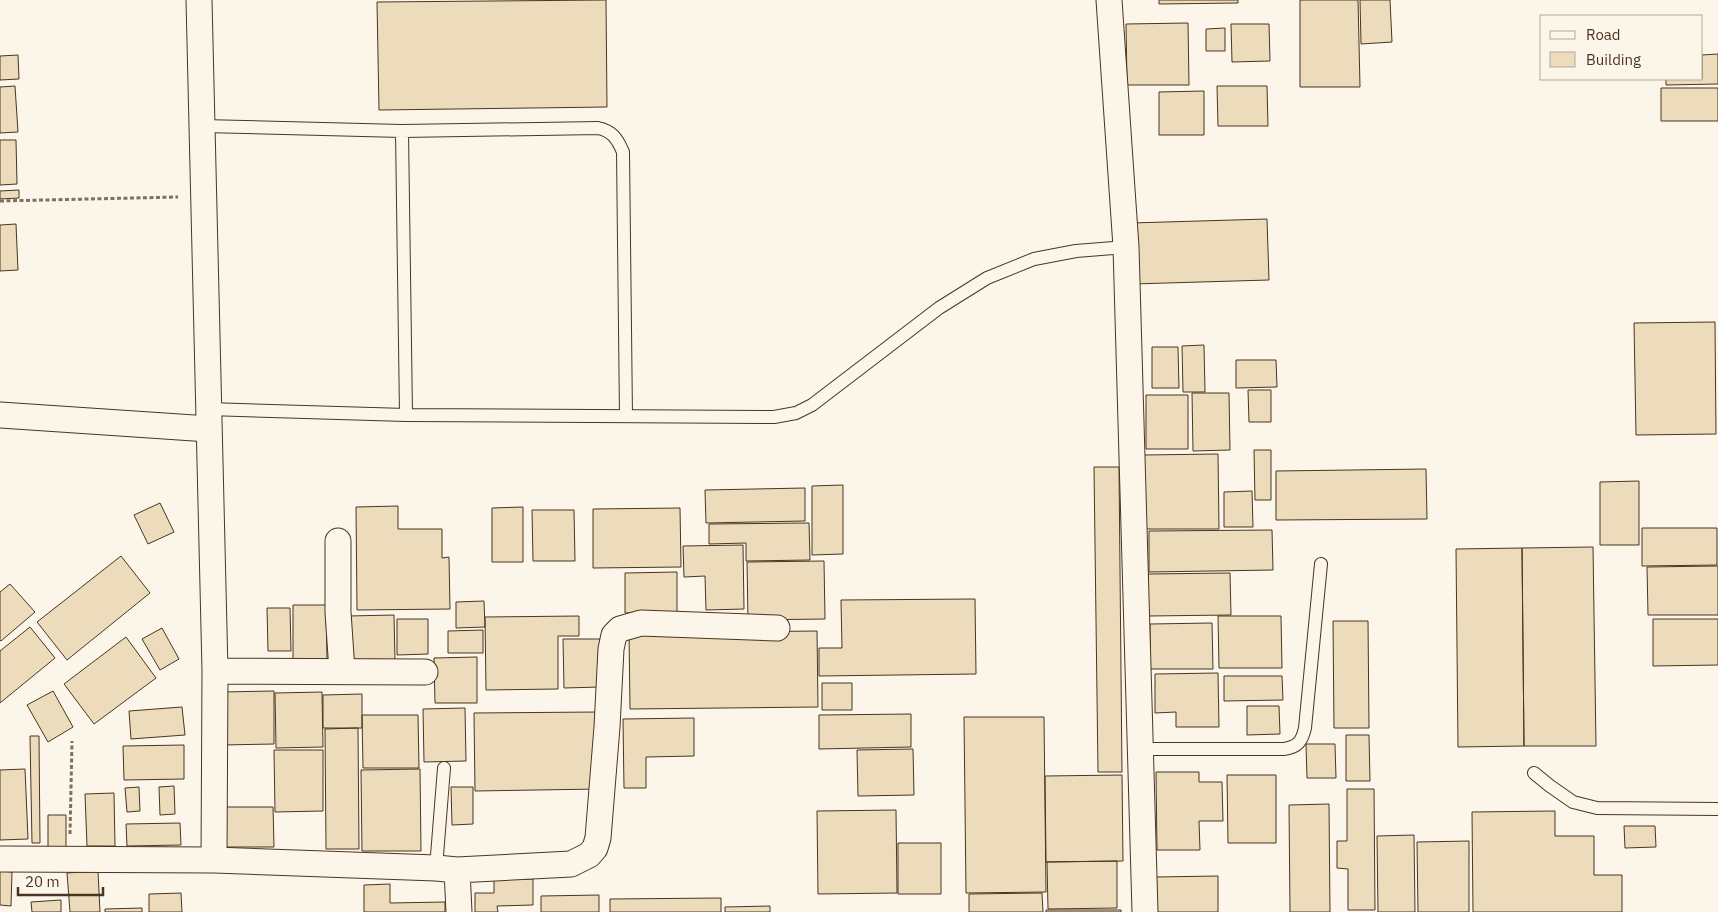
<svg xmlns="http://www.w3.org/2000/svg" width="1718" height="912" font-family="'IBM Plex Sans',sans-serif">
<style>
.building{fill:#ecdcbc;stroke:#4a3520}
.lines{fill:none;stroke-linecap:round;stroke-linejoin:round}
.service-casing{stroke:#4a3520;stroke-width:14}
.minor-casing{stroke:#4a3520;stroke-width:27}
.path{stroke:#7f6f5c;stroke-width:3;stroke-dasharray:4 2.5;stroke-linecap:butt}
.service{stroke:#fbf6e9;stroke-width:12}
.minor{stroke:#fbf6e9;stroke-width:25}
</style>
<rect width="100%" height="100%" fill="#fbf6e9"/>
<path class="building" d="M 606,0 L 607,107 L 379,110 L 377,2 Z
M 1159,0 L 1238,0 L 1238,3 L 1159,4 Z
M 1300,0 L 1358,0 L 1360,87 L 1300,87 Z
M 1360,0 L 1390,0 L 1392,42 L 1361,44 Z
M 1188,23 L 1189,85 L 1127,85 L 1126,24 Z
M 1231,24 L 1269,24 L 1270,61 L 1232,62 Z
M 1225,28 L 1225,51 L 1206,51 L 1206,29 Z
M 1718,54 L 1718,84 L 1666,85 L 1666,79 L 1702,79 L 1702,55 Z
M 18,55 L 19,79 L 0,80 L 0,56 Z
M 15,86 L 18,132 L 0,133 L 0,87 Z
M 1217,86 L 1267,86 L 1268,126 L 1218,126 Z
M 1661,88 L 1718,88 L 1718,121 L 1661,121 Z
M 1204,91 L 1204,135 L 1159,135 L 1159,92 Z
M 0,140 L 16,140 L 17,184 L 0,185 Z
M 19,190 L 19,198 L 0,199 L 0,191 Z
M 1267,219 L 1269,280 L 1132,284 L 1131,223 Z
M 16,224 L 18,270 L 0,271 L 0,225 Z
M 1715,322 L 1716,434 L 1636,435 L 1634,323 Z
M 1204,345 L 1205,392 L 1183,392 L 1182,346 Z
M 1152,347 L 1178,347 L 1179,388 L 1152,388 Z
M 1236,360 L 1276,360 L 1277,387 L 1236,388 Z
M 1248,390 L 1271,390 L 1271,422 L 1249,422 Z
M 1192,393 L 1229,393 L 1230,450 L 1193,451 Z
M 1146,395 L 1188,395 L 1188,449 L 1146,449 Z
M 1254,450 L 1271,450 L 1271,500 L 1255,500 Z
M 1218,454 L 1219,529 L 1145,529 L 1144,455 Z
M 1094,467 L 1119,467 L 1122,772 L 1098,772 Z
M 1426,469 L 1427,519 L 1276,520 L 1276,471 Z
M 1639,481 L 1639,545 L 1600,545 L 1600,482 Z
M 843,485 L 843,554 L 812,555 L 812,486 Z
M 805,488 L 805,521 L 706,523 L 705,490 Z
M 1252,491 L 1253,527 L 1224,527 L 1224,492 Z
M 160,503 L 174,532 L 148,544 L 134,515 Z
M 398,506 L 398,529 L 442,529 L 442,558 L 449,557 L 450,609 L 357,610 L 356,507 Z
M 523,507 L 523,562 L 492,562 L 492,508 Z
M 680,508 L 681,567 L 593,568 L 593,509 Z
M 532,510 L 574,510 L 575,561 L 533,561 Z
M 809,523 L 810,560 L 746,561 L 746,543 L 709,544 L 709,524 Z
M 1642,528 L 1717,528 L 1717,565 L 1642,566 Z
M 1272,530 L 1273,570 L 1149,572 L 1149,531 Z
M 743,545 L 744,609 L 706,610 L 705,576 L 684,577 L 683,546 Z
M 1593,547 L 1596,746 L 1524,746 L 1522,548 Z
M 1522,548 L 1524,746 L 1458,747 L 1456,549 Z
M 121,556 L 150,593 L 67,660 L 37,622 Z
M 824,561 L 825,619 L 748,620 L 747,562 Z
M 1718,566 L 1718,615 L 1648,615 L 1647,567 Z
M 677,572 L 677,612 L 625,613 L 625,573 Z
M 1230,573 L 1231,615 L 1148,616 L 1148,574 Z
M 10,584 L 35,612 L 1,641 L 0,640 L 0,592 Z
M 975,599 L 976,674 L 819,676 L 819,648 L 842,648 L 841,600 Z
M 484,601 L 485,627 L 456,628 L 456,602 Z
M 293,605 L 326,605 L 327,659 L 293,660 Z
M 267,608 L 290,608 L 291,651 L 268,651 Z
M 394,615 L 395,661 L 350,661 L 349,616 Z
M 579,616 L 579,636 L 558,636 L 558,689 L 486,690 L 485,617 Z
M 1218,616 L 1281,616 L 1282,668 L 1219,668 Z
M 397,619 L 428,619 L 428,654 L 397,655 Z
M 1653,619 L 1718,619 L 1718,665 L 1653,666 Z
M 1333,621 L 1368,621 L 1369,728 L 1334,728 Z
M 1212,623 L 1213,669 L 1150,669 L 1150,624 Z
M 30,627 L 55,658 L 0,703 L 0,651 Z
M 162,628 L 179,659 L 160,670 L 142,639 Z
M 483,630 L 483,653 L 448,653 L 448,631 Z
M 817,631 L 818,707 L 630,709 L 629,633 Z
M 126,637 L 156,678 L 94,724 L 64,684 Z
M 563,639 L 600,639 L 601,687 L 564,688 Z
M 477,657 L 477,703 L 435,703 L 434,658 Z
M 1218,673 L 1219,727 L 1176,727 L 1176,712 L 1155,713 L 1155,674 Z
M 1224,676 L 1282,676 L 1283,700 L 1224,701 Z
M 822,683 L 852,683 L 852,710 L 822,710 Z
M 53,691 L 73,727 L 48,742 L 27,705 Z
M 274,691 L 274,744 L 222,745 L 222,692 Z
M 322,692 L 323,747 L 276,748 L 275,693 Z
M 362,694 L 362,728 L 323,728 L 323,695 Z
M 1247,706 L 1279,706 L 1280,734 L 1247,735 Z
M 182,707 L 185,735 L 131,739 L 129,711 Z
M 465,708 L 466,761 L 424,762 L 423,709 Z
M 598,712 L 599,789 L 475,791 L 474,713 Z
M 911,714 L 911,747 L 819,749 L 819,715 Z
M 362,715 L 418,715 L 419,768 L 363,768 Z
M 964,717 L 1044,717 L 1046,892 L 966,893 Z
M 694,718 L 694,756 L 646,757 L 646,788 L 624,788 L 623,719 Z
M 358,728 L 359,849 L 326,849 L 325,729 Z
M 1346,735 L 1369,735 L 1370,781 L 1346,781 Z
M 30,736 L 39,736 L 40,843 L 32,843 Z
M 1306,744 L 1335,744 L 1336,778 L 1307,778 Z
M 184,745 L 184,779 L 124,780 L 123,746 Z
M 913,749 L 914,795 L 858,796 L 857,750 Z
M 274,750 L 323,750 L 323,811 L 275,812 Z
M 25,769 L 28,839 L 0,840 L 0,770 Z
M 420,769 L 421,851 L 362,851 L 361,770 Z
M 1156,772 L 1199,772 L 1199,782 L 1222,782 L 1223,821 L 1199,821 L 1200,850 L 1157,850 Z
M 1122,775 L 1123,861 L 1046,862 L 1045,776 Z
M 1227,775 L 1276,775 L 1276,843 L 1228,843 Z
M 174,786 L 175,814 L 160,815 L 159,787 Z
M 139,787 L 140,811 L 127,812 L 125,788 Z
M 451,787 L 473,787 L 473,824 L 452,825 Z
M 1347,789 L 1374,789 L 1375,910 L 1348,910 L 1348,869 L 1337,868 L 1337,841 L 1347,841 Z
M 114,793 L 115,846 L 87,846 L 85,794 Z
M 1329,804 L 1330,912 L 1290,912 L 1289,805 Z
M 225,807 L 273,807 L 274,847 L 225,847 Z
M 896,810 L 897,893 L 818,894 L 817,811 Z
M 1555,811 L 1555,836 L 1594,836 L 1594,875 L 1622,875 L 1622,912 L 1473,912 L 1472,812 Z
M 48,815 L 66,815 L 66,851 L 48,851 Z
M 180,823 L 181,845 L 127,846 L 126,824 Z
M 1624,826 L 1655,826 L 1656,847 L 1625,848 Z
M 1414,835 L 1415,912 L 1378,912 L 1377,836 Z
M 1469,841 L 1469,912 L 1418,912 L 1417,842 Z
M 898,843 L 941,843 L 941,894 L 898,894 Z
M 1117,861 L 1117,908 L 1048,909 L 1047,862 Z
M 0,871 L 12,872 L 11,906 L 0,905 Z
M 98,871 L 100,912 L 70,912 L 67,873 Z
M 1218,876 L 1218,912 L 1156,912 L 1155,877 Z
M 494,879 L 533,879 L 533,905 L 497,906 L 498,912 L 475,912 L 475,893 L 494,893 Z
M 390,884 L 390,903 L 445,902 L 445,912 L 364,912 L 364,885 Z
M 181,893 L 182,912 L 149,912 L 149,894 Z
M 1042,893 L 1043,912 L 969,912 L 969,894 Z
M 599,895 L 599,912 L 541,912 L 541,896 Z
M 721,898 L 721,912 L 610,912 L 610,899 Z
M 61,900 L 61,912 L 32,912 L 31,902 Z
M 770,906 L 770,912 L 725,912 L 725,907 Z
M 142,908 L 142,912 L 105,912 L 105,909 Z
M 1046,910 L 1121,910 L 1121,912 L 1046,912 Z"/>
<g class="lines">
<defs>
<path id="service" d="M 202,126 L 402,131 L 598,128 C 612,131 617,138 623,152 L 626,416
M 402,131 L 406,415
M 208,409 L 406,415 L 774,417 L 796,413 L 812,405 L 939,308 L 987,278 L 1034,259 L 1076,251 L 1126,247
M 1140,749 L 1284,749 C 1298,747 1302,741 1305,728 L 1321,564
M 1534,773 L 1550,786 L 1573,802 L 1597,808 L 1718,809
M 436,868 L 444,768"/>
<path id="minor" d="M 199,0 L 215,671 L 214,860 L 436,868 L 457,870 L 459,912
M 1109,0 L 1126,247 L 1145,912
M 0,415 L 209,429
M 338,541 L 338,612 L 342,671
M 215,671 L 425,672
M 0,859 L 214,860
M 457,870 L 571,864 L 589,855 L 595,848 L 598,838 L 607,727 L 611,649 L 614,635 L 620,629 L 641,623 L 777,628"/>
</defs>
<use href="#service" class="service-casing"/>
<use href="#minor" class="minor-casing"/>
<path class="path" d="M 0,201 L 178,197
M 70,834 L 72,741"/>
<use href="#service" class="service"/>
<use href="#minor" class="minor"/>
</g>
<rect x="1540" y="15" width="162" height="65" fill="#fbf6e9" stroke="#b4a999"/>
<rect x="1550" y="31" width="25" height="8" fill="#fbf6e9" stroke="#b4a999"/>
<text x="1586" y="40" font-size="15" fill="#4a3520">Road</text>
<rect x="1550" y="52" width="25" height="15" fill="#ecdcbc" stroke="#b4a999"/>
<text x="1586" y="65" font-size="15" fill="#4a3520">Building</text>
<path d="M18 887v8h85v-8" fill="none" stroke="#4a3520" stroke-width="2.5"/>
<text x="25" y="887" font-size="15" fill="#4a3520" stroke="#fbf6e9" stroke-width="4" paint-order="stroke">20 m</text>
</svg>
